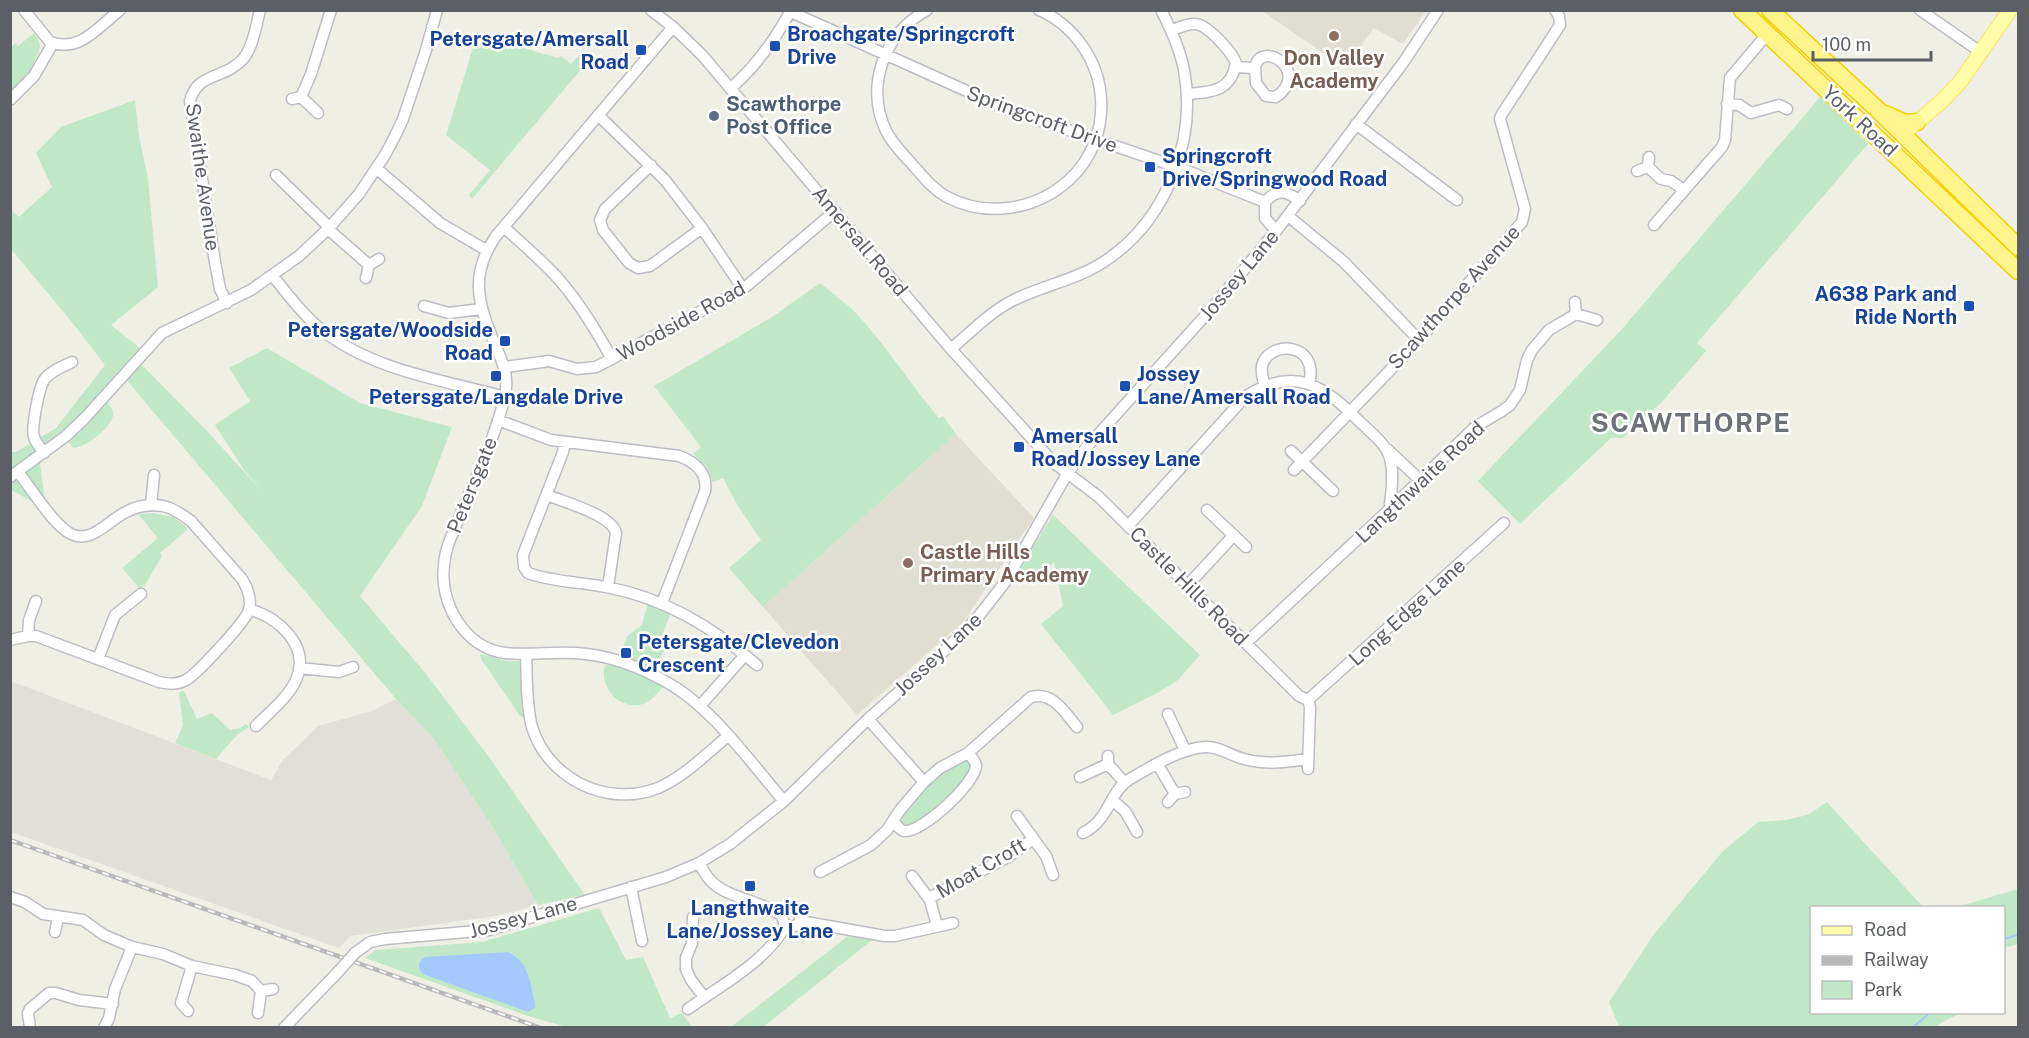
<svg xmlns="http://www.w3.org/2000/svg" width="2029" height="1038" font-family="'Public Sans',sans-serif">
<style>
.industrial{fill:#e0e0d9}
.education{fill:#e0ded3}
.green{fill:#c0e8c7}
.water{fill:#a5c9ff}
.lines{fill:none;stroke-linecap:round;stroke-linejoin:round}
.stream{stroke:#a5c9ff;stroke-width:2}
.minor-casing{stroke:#bcbdc4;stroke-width:13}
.major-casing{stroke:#f7e556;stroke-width:16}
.highway-casing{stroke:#f4d000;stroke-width:19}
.minor{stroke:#fff;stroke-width:10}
.major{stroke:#ffa;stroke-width:14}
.highway{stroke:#fff58c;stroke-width:16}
.rail-casing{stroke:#b8b8b9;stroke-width:4.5}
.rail{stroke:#fff;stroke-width:2;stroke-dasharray:7;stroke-linecap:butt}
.minor-bridge-casing{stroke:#bcbdc4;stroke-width:13;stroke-linecap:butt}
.minor-bridge{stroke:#fff;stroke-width:10}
.education-dot{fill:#8d6e63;stroke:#fff;stroke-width:2}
.transit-dot{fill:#1a4fb4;stroke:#fff;stroke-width:2}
.service-dot{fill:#5c6f8a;stroke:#fff;stroke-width:2}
.labels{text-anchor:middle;stroke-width:5;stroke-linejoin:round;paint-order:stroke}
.transit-label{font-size:20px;font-weight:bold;fill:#164399;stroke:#fff;text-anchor:start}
.education-label{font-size:20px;font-weight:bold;fill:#785e54;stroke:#fff}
.service-label{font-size:20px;font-weight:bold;fill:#4e5e75;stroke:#fff;text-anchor:start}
.street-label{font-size:20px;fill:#5c5f66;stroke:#fff}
.district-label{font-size:26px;font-weight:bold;letter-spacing:1.5px;fill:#6d7178;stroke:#fff}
</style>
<rect width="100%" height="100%" fill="#f0efe5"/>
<path class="industrial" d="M 11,681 L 271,780 L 282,761 L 318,726 L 372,711 L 396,699 L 434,739 L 492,826 L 538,905 L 496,916 L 350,936 L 339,948 L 11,832 Z"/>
<path class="education" d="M 1262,11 L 1426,11 L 1403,44 L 1374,28 L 1345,68 Z
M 956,434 L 1034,518 L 963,622 L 857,715 L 763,607 Z"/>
<path class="green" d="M 34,33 C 43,45 41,49 34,62 L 35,65 L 24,81 L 11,94 L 11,48 L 15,43 L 18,46 Z
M 477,35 L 558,58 L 561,56 L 571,64 L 579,55 L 588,61 L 472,199 L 469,195 L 490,170 L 446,135 Z
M 1821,96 L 1868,144 L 1697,343 L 1706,351 L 1661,403 L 1623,438 L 1611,438 L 1520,524 L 1478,481 L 1622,329 Z
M 135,100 L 139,136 L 148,179 L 158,287 L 111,325 L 145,352 L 138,361 L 207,431 L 263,492 L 244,470 L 215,425 L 250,401 L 229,368 L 267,348 L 360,403 L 452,427 L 422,506 L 360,596 L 426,674 L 489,757 L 585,895 L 538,905 L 492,826 L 434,739 L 396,699 L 124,377 L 104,398 C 107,402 114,409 113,415 C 112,427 86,448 73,448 L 66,437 L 39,456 L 46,509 L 11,490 L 11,452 L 16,452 L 56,428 L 105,365 L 71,321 L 11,249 L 10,209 L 19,217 L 52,187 L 36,153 L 61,127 Z
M 820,283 C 832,293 845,302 856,313 C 886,345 910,384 939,418 L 943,416 L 956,434 L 763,607 L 729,568 L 761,540 L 738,506 L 723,478 L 713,482 L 707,467 L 693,454 L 701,447 L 654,386 L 772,317 Z
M 152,513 L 174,517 L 188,529 L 160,553 L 162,556 L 144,587 L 143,586 L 140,589 L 122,568 L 158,538 L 138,514 Z
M 1053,515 L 1200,655 L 1178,680 L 1159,692 L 1113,715 L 1041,624 L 1063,606 L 1054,562 L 1038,577 L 1019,569 Z
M 648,603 L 671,613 L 663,633 L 665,650 L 653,669 L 621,657 L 627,636 L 642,625 Z
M 480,654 L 506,661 L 521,661 L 526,718 L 520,716 L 481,659 Z
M 605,665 L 634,669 L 665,685 C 657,693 651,703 639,705 C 616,708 599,685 605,665 Z
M 184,691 L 197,719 L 212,713 L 230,730 L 240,728 L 246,724 L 249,727 L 238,734 L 216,759 L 175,743 L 183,725 L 179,693 Z
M 965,759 L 968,760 L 973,765 C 954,797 940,810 908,828 L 901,824 C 900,802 947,770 965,759 Z
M 1827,802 L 1923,907 L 1812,908 L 1812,1012 L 1960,1013 L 1932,1028 L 1619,1027 L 1609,1002 L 1654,934 L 1723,851 L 1758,822 L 1786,820 L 1807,815 Z
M 2018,889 L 2018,944 L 2004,948 L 2004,908 L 1957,907 Z
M 599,908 L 626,960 L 643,957 L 670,1018 L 682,1013 L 692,1027 L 567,1027 L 531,1017 L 365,958 L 375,950 L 482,942 Z
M 848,936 L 872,940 L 763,1027 L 731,1027 Z"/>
<path class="water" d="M 508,952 C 529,961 530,983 535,1003 L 535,1008 L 528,1012 L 423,974 C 417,968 417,962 425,957 Z"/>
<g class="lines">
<path class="stream" d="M 2004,939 L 2018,935
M 1912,1028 L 1931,1012"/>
<defs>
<path id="minor" d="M 24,10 L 50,42 C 80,53 98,27 120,10
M 651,10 L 673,27 L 702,55 L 951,349 L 1054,463 L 1099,497 L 1299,696 L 1308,700
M 927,10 C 884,34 865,85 886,131 C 892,143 902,153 911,163 C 922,175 932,189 947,197 C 987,218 1036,210 1069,180 C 1092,159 1103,129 1101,99 C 1099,61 1074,25 1039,10
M 1920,10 L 1982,53
M 791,12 L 1009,110 L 1177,167 L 1265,202
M 673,27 L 496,236 C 468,276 479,306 496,347 C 503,363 509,377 505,395 C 496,437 475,478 459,518 C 453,533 445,548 444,565 C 439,602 464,648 505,653 C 532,656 559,650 586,654 C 613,657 639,667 663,680 C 712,706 748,760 784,801
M 1172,30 C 1179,28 1188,23 1195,24 C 1207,24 1232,52 1236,63 C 1231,92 1211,92 1187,94
M 1235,67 L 1255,68 C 1260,38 1312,71 1276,97 L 1266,96 L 1256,83 L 1255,68
M 731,88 C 756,66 775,40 791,10
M 301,97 L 311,74 L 331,10
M 292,99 L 301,97 L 318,113
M 10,100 L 34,76 L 53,43
M 1727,104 L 1739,105 L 1751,113 L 1779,105 L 1787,109
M 598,115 L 665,180 L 702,228 L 743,289
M 1356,124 L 1457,200
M 651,165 L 605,209 L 600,220 L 603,230 L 629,263 L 638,268 L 650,266 L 702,228
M 1648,167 L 1661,179 L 1671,181 L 1684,190
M 376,168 L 440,223 L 486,250
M 1637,171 L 1648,167 L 1649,157
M 276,175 L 329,227
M 1288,216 L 1344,262 L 1419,340
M 1654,225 L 1722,147 L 1725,140 L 1730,78 L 1768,33
M 504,227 C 521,243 539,258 555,275 C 578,300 596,330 612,359
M 328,229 L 369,265
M 1276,231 L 1265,218 L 1265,202 C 1277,188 1287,191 1300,201
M 273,276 C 288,295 304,316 323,331 C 375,371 443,380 505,397
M 366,278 L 369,265 L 379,259
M 1575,302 L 1576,314 L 1597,320
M 227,303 L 220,289 L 215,262 L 190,101 C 197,72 224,80 243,59 C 253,47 256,26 260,10
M 424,306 L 449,313 L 481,309
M 951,349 C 971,332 992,310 1016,299 C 1047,284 1080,279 1108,259 C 1167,218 1197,140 1184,70 C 1180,49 1171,29 1161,10
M 505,367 L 549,361 L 577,369 L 596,367 L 743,289 L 835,211
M 1265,386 C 1263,380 1261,373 1262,366 C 1268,340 1320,341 1309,384
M 498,420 L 551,440 L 679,456 C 695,462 708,473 705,491 L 662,603
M 565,442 L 563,452 L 523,555 L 524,567 L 528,573 C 552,582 581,582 606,587 C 665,598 712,627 757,665
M 1387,449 L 1420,480
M 1291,451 L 1333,491
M 44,453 C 41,448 35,442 34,437 C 31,428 39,388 44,380 C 50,371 62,367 72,362
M 1294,470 L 1419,340 L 1522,222 L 1525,209 L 1500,119 L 1502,114 L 1560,25 L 1559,16 L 1555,10
M 10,477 L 66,436 L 84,419 L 162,333 L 251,290 L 299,256 L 328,229 L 359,194 L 385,155 L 395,136 L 403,119 L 426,50 L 437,10
M 547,495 C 564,502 612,515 616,533 L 608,587
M 151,505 L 154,475
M 1207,510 L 1246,547
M 1128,526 L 1246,396 C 1296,365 1324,386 1360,422 C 1368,430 1380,439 1386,449 C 1395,463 1392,488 1390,504 L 1392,507
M 1187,586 L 1234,535
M 249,609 C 279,618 311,646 296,680 C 288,698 269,712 256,726
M 28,636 L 29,620 L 36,601
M 10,640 L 28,636 L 36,636 L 159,682 C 169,684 177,685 186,680 C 197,674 246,621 249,610 C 252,599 248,589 242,579 L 191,521 C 183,515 173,508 163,506 C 151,504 137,506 126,512 C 107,521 88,549 65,530 C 49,518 31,488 18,472
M 1246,643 L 1392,507 L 1475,427 L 1502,411 L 1510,405 L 1520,390 L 1527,360 L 1532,350 L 1549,330 L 1576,314
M 526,654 C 527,677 526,704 532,727 C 548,779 607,808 658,788 C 684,777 706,754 728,736
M 98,659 L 115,615 L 141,594
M 299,668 L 339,672 L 353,667
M 1308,700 L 1504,523
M 700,706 L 745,655
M 1168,714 L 1185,750
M 868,719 L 924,782
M 1108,764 L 1124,782
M 1158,765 L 1175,794
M 1308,769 L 1310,707 L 1308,700
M 1080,777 L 1108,764 L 1108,756
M 1112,800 L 1125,811 L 1137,832
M 1168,802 L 1175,794 L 1185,792
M 1017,816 L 1046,856 L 1053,875
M 893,821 C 896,824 900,830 904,831 C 921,834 977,782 976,765 C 975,761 971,756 968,753
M 1083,833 C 1110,820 1109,791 1130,779 C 1150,767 1182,748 1205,747 C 1219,746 1231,756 1244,759 C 1266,765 1286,762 1308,759
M 699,863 C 703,870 707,878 713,883 C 729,898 762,901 782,916 L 784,923 L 789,927 L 796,926 L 800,921 L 800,915 L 794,909 L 785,911 L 782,916
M 820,872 L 871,845 L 887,830 L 900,810 L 924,782 L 940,768 L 968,753 L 1031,697 C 1053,691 1065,713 1077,727
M 912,876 L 930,900 L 937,926
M 631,887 L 642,941
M 10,897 L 25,902 L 43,914 L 83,920 L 104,935 L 132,947 L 163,954 L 192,966 L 235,975 L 252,981 L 261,991 L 273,989
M 929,898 L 1008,857 L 1033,839
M 693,917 L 692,943 L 686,958 L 686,969 L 691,980 L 704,997
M 800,921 L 885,936 L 895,936 L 953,923
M 55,932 L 58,917
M 355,953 L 370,942 L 385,939 L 489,930 L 666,877 L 699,863 L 730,844 L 784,801 L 868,719 L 934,661 L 978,617 L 1006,581 L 1067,474 L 1085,449 L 1213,307 L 1276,231 L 1403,63 L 1438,10
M 688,1009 C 721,985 766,962 786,925
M 188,1011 L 181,1003 L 192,966
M 258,1013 L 261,991
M 30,1028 L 28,1013 L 30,1009 L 49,993 L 56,993 L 79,1000 L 113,1004
M 104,1028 L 109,1018 L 115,989 L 132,947
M 284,1028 L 338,972"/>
<path id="major" d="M 1909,129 L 1941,102 L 1960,82 L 2010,10"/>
<path id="highway" d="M 1742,10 L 2018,271
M 1770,10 L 1877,109 L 2018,247
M 1885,114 L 1905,123 L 1917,122"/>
</defs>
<use href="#minor" class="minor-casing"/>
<use href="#major" class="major-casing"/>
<use href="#highway" class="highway-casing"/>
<use href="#minor" class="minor"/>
<use href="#major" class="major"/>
<use href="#highway" class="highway"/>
<defs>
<path id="rail" d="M 10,840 L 541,1028"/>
</defs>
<use href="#rail" class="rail-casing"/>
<use href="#rail" class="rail"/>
<defs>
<path id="minor-bridge" d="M 338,972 L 355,953"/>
</defs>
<use href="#minor-bridge" class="minor-bridge-casing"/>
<use href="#minor-bridge" class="minor-bridge"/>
</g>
<g class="education-dot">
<circle cx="1334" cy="36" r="6"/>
<circle cx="908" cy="563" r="6"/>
</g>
<g class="transit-dot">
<rect x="769" y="40" width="12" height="12" rx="3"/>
<rect x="635" y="44" width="12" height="12" rx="3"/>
<rect x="1144" y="161" width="12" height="12" rx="3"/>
<rect x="1963" y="300" width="12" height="12" rx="3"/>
<rect x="499" y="335" width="12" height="12" rx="3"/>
<rect x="490" y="370" width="12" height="12" rx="3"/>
<rect x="1119" y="380" width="12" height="12" rx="3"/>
<rect x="1013" y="441" width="12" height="12" rx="3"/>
<rect x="620" y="647" width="12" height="12" rx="3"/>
<rect x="744" y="880" width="12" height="12" rx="3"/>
</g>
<circle class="service-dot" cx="714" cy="116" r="6"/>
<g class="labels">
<g class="transit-label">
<text x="787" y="41">Broachgate/Springcroft<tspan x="787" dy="23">Drive</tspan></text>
<text x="629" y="46" text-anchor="end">Petersgate/Amersall<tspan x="629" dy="23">Road</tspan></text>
<text x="1162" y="163">Springcroft<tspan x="1162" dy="23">Drive/Springwood Road</tspan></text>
<text x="1957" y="301" text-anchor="end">A638 Park and<tspan x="1957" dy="23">Ride North</tspan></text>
<text x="493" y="337" text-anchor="end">Petersgate/Woodside<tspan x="493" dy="23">Road</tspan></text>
<text x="1137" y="381">Jossey<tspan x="1137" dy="23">Lane/Amersall Road</tspan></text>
<text x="496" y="404" text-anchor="middle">Petersgate/Langdale Drive</text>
<text x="1031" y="443">Amersall<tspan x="1031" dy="23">Road/Jossey Lane</tspan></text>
<text x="638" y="649">Petersgate/Clevedon<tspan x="638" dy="23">Crescent</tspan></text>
<text x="750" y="915" text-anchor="middle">Langthwaite<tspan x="750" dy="23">Lane/Jossey Lane</tspan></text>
</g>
<g class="education-label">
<text x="1334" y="65">Don Valley<tspan x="1334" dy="23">Academy</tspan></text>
<text x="920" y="559" text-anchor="start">Castle Hills<tspan x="920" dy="23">Primary Academy</tspan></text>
</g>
<g class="service-label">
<text x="726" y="111">Scawthorpe<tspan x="726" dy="23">Post Office</tspan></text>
</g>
<g class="street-label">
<text transform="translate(1042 119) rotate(20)" y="7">Springcroft Drive</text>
<text transform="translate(1860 121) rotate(43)" y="7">York Road</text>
<text transform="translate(203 177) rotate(82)" y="7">Swaithe Avenue</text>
<text transform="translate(860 241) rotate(50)" y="7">Amersall Road</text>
<text transform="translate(1239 275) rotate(-50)" y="7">Jossey Lane</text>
<text transform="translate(1454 297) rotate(-48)" y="7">Scawthorpe Avenue</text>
<text transform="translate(681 321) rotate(-29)" y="7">Woodside Road</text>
<text transform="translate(1420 482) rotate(-43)" y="7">Langthwaite Road</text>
<text transform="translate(472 485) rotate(-68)" y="7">Petersgate</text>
<text transform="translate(1189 586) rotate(45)" y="7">Castle Hills Road</text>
<text transform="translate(1407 612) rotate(-42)" y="7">Long Edge Lane</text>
<text transform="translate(938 654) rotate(-43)" y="7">Jossey Lane</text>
<text transform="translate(981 868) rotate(-30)" y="7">Moat Croft</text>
<text transform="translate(523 917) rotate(-15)" y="7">Jossey Lane</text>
</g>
<g class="district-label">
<text x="1691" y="432">SCAWTHORPE</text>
</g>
</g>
<rect width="2029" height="1038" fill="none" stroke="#5c5f66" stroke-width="24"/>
<rect x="1810" y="906" width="195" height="108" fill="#ffffff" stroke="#bebfc2" stroke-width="1.5"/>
<rect x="1822" y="926" width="30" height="9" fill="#ffffaa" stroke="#bebfc2" stroke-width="1.5"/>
<text x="1864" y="936" font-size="18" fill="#5c5f66">Road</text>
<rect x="1822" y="956" width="30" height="9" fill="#b8b8b9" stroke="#bebfc2" stroke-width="1.5"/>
<text x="1864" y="966" font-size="18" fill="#5c5f66">Railway</text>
<rect x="1822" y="981" width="30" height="18" fill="#c0e8c7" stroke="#bebfc2" stroke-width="1.5"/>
<text x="1864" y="996" font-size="18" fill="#5c5f66">Park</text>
<path d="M1813 51v9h118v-9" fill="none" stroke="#5c5f66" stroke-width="3"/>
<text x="1822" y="51" font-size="18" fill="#5c5f66" stroke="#ffffff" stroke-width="4.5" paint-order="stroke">100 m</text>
</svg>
